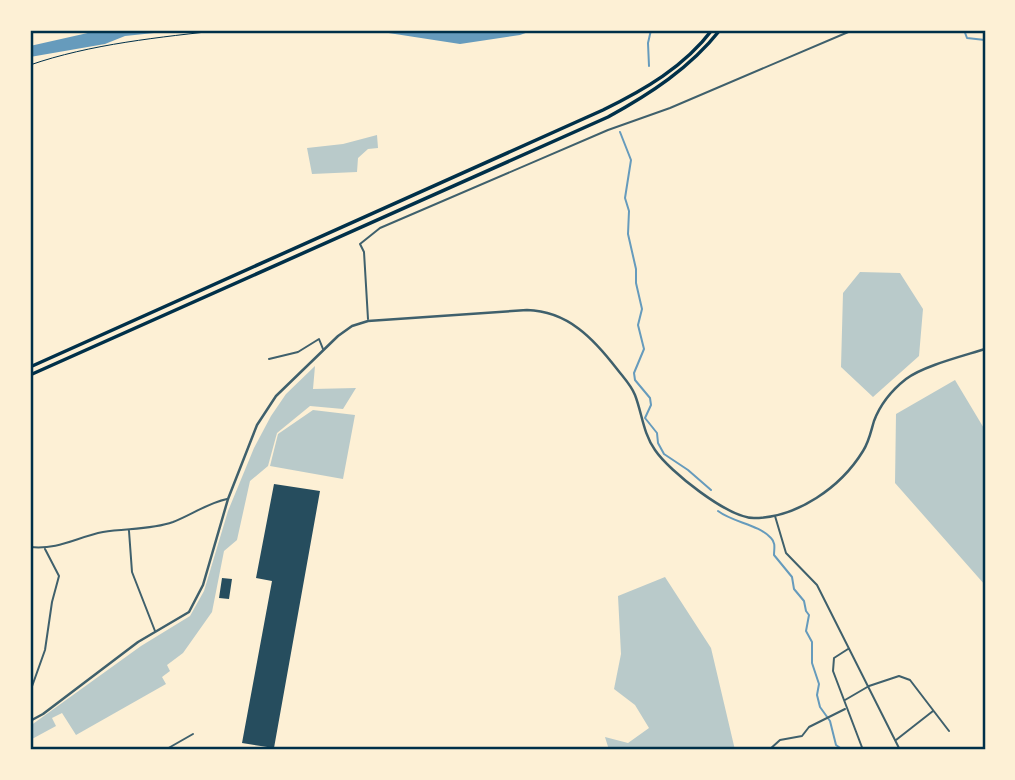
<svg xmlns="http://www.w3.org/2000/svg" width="1015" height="780" font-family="Rubik,sans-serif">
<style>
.green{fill:#b9caca}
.water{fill:#669bbc}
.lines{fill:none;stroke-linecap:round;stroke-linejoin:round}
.stream{stroke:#669bbc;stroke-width:2}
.building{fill:#264d5e}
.path{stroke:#003049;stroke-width:1}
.pedestrian{stroke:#3f606c;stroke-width:2}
.minor{stroke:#3f606c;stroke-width:2}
.tertiary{stroke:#3f606c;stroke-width:2.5}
.primary{stroke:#003049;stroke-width:3.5}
.trunk{stroke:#003049;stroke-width:3.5}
.neatline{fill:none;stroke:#003049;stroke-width:2.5}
</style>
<rect width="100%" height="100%" fill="#fdf0d5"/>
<path class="green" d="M 377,135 L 378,148 L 368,149 L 358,158 L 357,172 L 312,174 L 307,148 L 343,144 Z
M 860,272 L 900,273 L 923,309 L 919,356 L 873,397 L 841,367 L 843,293 Z
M 315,366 L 313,389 L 356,388 L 343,409 L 310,406 L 277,433 L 268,466 L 250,481 L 237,540 L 224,551 L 212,612 L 183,653 L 167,665 L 170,671 L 162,677 L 166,684 L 76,735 L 62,713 L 52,718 L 56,726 L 32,739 L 30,726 L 141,646 L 190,616 L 204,591 L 228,511 L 254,448 L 271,416 L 286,394 Z
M 955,380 L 985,430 L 985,585 L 895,483 L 896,414 Z
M 313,410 L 355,415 L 343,479 L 270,466 L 278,434 Z
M 665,577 L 711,648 L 735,750 L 609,750 L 605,737 L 628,743 L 649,728 L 635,705 L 614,689 L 621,654 L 618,596 Z"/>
<path class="water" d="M 101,30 L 183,30 L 125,36 L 105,44 L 30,57 L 30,46 Z
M 369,30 L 534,30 L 520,35 L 460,44 Z"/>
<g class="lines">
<path class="stream" d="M 964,30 L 967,38 L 985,40
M 649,66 L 648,43 L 651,30
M 620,132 L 631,160 L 625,198 L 629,211 L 628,234 L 636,269 L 636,283 L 642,309 L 638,325 L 644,349 L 634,373 L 635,380 L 650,398 L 651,405 L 645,418 L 657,433 L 658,443 L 664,454 L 688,470 L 711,490
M 718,511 C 734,523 758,524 771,538 C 776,543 774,549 774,555 L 792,577 L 794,589 L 804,601 L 806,611 L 809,615 L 806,631 L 812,642 L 812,663 L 819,684 L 817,695 L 820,707 L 830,721 L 836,745 L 843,750"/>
</g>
<path class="building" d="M 274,484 L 320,491 L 274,748 L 242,743 L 272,581 L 256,578 Z
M 222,578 L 232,579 L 229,599 L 219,598 Z"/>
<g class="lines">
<path class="path" d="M 360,30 L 366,30
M 30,65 C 90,44 161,37 224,30"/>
<path class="pedestrian" d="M 165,750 L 193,734"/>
<path class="minor" d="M 368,319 L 364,252 L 360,244 L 380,228 L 608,130 L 670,108 L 853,30
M 269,359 L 298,352 L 319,339 L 323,349
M 775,516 L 786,553 L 817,585 L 900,750
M 129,531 L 132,572 L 155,631
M 30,547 C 59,550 77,537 103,532 C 126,528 151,530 173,522 C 191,515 208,503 227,499
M 848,649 L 834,658 L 833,671 L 863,750
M 30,692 L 45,650 L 52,602 L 59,576 L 45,549
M 845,700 L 869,686 L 899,676 L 910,680 L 949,731
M 896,740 L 933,711
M 769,750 L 780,740 L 802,736 L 809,727 L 845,709"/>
<path class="tertiary" d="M 30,721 L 43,714 L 138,642 L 189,612 L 203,585 L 228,499 L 257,425 L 276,396 L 338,336 L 352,326 L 368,321 L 527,310 C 568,311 594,339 617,369 C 623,377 631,385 635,395 C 642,413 643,433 655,450 C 669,471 728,518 754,518 C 797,518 841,487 863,451 C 869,442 871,431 874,421 C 880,405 892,390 906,379 C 923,366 963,356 985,349"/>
<path class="primary" d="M 30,31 L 31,30"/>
<path class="trunk" d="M 30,367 L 603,110 C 644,90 684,67 712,30
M 30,375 L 608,117 C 650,94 690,68 720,30"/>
</g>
<rect width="1015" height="780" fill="none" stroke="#fdf0d5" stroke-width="63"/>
<rect x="32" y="32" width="952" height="716" class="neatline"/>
</svg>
